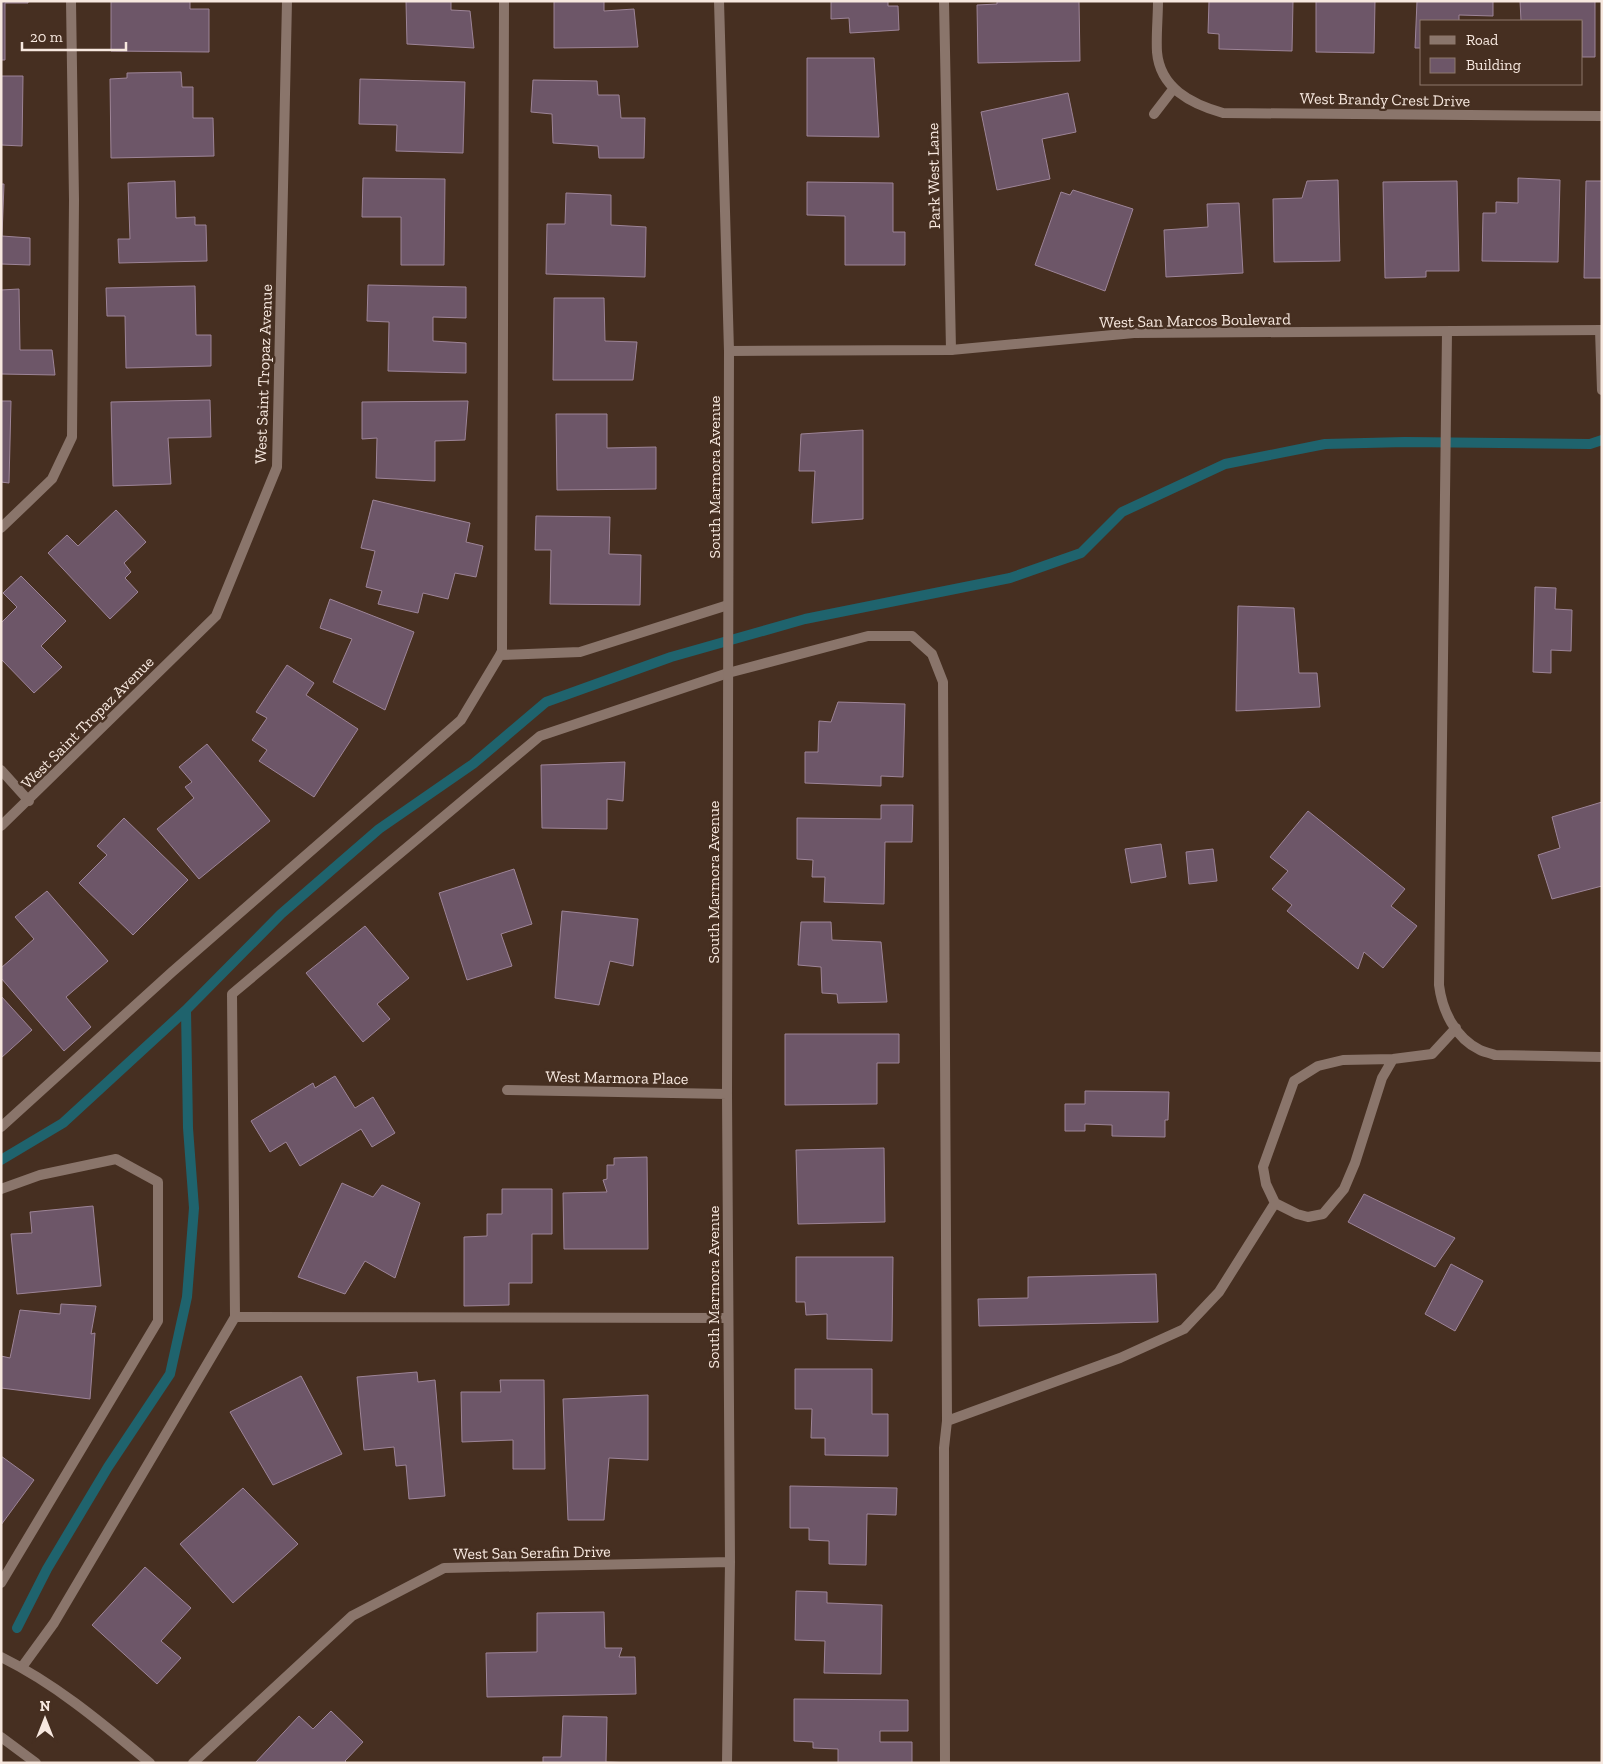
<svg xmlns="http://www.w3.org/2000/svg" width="1603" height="1764" font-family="'Zilla Slab',serif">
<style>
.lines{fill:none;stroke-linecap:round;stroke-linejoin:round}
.stream{stroke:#1f636d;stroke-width:10}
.building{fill:#6d5668;stroke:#9d8497}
.lane{stroke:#8a756b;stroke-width:10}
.street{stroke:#8a756b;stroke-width:10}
.labels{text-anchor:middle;stroke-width:5;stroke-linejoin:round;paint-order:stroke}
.street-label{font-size:16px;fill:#f7e8df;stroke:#462f21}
</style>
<rect width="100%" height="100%" fill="#462f21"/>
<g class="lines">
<path class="stream" d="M 1,1160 L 63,1123 L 186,1010
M 17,1628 L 47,1569 L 108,1467 L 170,1374 L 187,1297 L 194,1208 L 188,1128 L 186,1010 L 281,914 L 379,829 L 473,764 L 546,702 L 671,657 L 805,619 L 1010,578 L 1081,553 L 1122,512 L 1225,464 L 1325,444 L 1405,442 L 1590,444 L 1602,440"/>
</g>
<path class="building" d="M 1,1 L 28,1 L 28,3 L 5,3 L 5,60 L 1,60 Z
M 111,1 L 190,1 L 190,9 L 209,9 L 209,52 L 111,51 Z
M 406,1 L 451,1 L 451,10 L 470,11 L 474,48 L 407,44 Z
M 554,1 L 604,1 L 604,11 L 634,9 L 638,47 L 554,48 Z
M 831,1 L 888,1 L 888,6 L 898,6 L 899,30 L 850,33 L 849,18 L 831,19 Z
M 997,1 L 1079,1 L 1080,61 L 978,63 L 977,5 L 997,4 Z
M 1209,1 L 1293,1 L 1292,51 L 1219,49 L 1219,34 L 1208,33 Z
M 1316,1 L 1375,1 L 1374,53 L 1316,52 Z
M 1417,1 L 1493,1 L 1493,16 L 1459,15 L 1459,21 L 1422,21 L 1422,48 L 1415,48 Z
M 1520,1 L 1595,1 L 1595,57 L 1582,57 L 1582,21 L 1521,21 Z
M 807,58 L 874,58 L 879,137 L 807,136 Z
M 181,72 L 182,87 L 193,87 L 193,118 L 213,118 L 214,156 L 111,158 L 110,79 L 127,78 L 127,73 Z
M 1,76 L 23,76 L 22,146 L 1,145 Z
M 360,79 L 465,82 L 463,153 L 396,151 L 397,125 L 359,124 Z
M 533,80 L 597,81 L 598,95 L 619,95 L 621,118 L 645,118 L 644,158 L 599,158 L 598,146 L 553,143 L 552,114 L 531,112 Z
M 1068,93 L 1076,132 L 1042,139 L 1050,179 L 997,190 L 981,112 Z
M 363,178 L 445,179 L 444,265 L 401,265 L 401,217 L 362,217 Z
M 1518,178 L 1560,180 L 1558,262 L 1482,261 L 1483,213 L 1496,213 L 1496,202 L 1518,203 Z
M 1338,180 L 1340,261 L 1274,262 L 1273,199 L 1302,198 L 1307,181 Z
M 175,181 L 176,218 L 195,217 L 195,225 L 206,225 L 207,261 L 119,263 L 118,239 L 130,239 L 128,183 Z
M 1457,181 L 1459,271 L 1426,271 L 1426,277 L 1385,278 L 1383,182 Z
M 1586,181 L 1602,181 L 1602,278 L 1584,278 Z
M 807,182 L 893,183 L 893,232 L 905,232 L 905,265 L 845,265 L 845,216 L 807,215 Z
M 1,184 L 4,184 L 2,236 L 30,238 L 30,265 L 1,264 Z
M 1073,190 L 1133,209 L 1105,291 L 1035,265 L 1061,192 L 1070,195 Z
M 566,193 L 611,195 L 611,225 L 646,227 L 645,277 L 546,274 L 547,224 L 565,224 Z
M 1239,203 L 1243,273 L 1166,277 L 1164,230 L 1208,227 L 1207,204 Z
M 368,285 L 466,287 L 466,318 L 433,317 L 433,341 L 466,343 L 466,373 L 388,371 L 389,322 L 367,321 Z
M 195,286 L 196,335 L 211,335 L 211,366 L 126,368 L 125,316 L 107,316 L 106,288 Z
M 19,289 L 20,350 L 52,350 L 55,375 L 1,374 L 1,290 Z
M 554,298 L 604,298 L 605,341 L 637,342 L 633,380 L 553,380 Z
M 210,400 L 211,437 L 168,438 L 171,484 L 113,486 L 111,402 Z
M 1,401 L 11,401 L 9,483 L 1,482 Z
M 468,401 L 465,440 L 435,441 L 435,481 L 376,478 L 377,438 L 362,439 L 362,402 Z
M 556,414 L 607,414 L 607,448 L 656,447 L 656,489 L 557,490 Z
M 863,430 L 863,519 L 812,523 L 815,471 L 799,471 L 801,434 Z
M 373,500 L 470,523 L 466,542 L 483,546 L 476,577 L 455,573 L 448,599 L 423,593 L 418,613 L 378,604 L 382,591 L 366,587 L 375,551 L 361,548 Z
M 116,510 L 146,542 L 124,563 L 131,572 L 125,578 L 138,592 L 110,619 L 48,553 L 67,535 L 78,546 Z
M 536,516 L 610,517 L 609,554 L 641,555 L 640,605 L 550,604 L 551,550 L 535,550 Z
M 21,576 L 66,621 L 41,646 L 62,667 L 34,693 L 1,659 L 1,623 L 17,607 L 3,593 Z
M 1535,587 L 1556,588 L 1555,609 L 1572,610 L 1571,651 L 1551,650 L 1551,673 L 1533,672 Z
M 330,599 L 414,632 L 385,710 L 333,682 L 352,639 L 320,628 Z
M 1238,606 L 1294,608 L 1299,673 L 1317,673 L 1320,707 L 1236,711 Z
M 287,665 L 314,683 L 306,695 L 358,729 L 314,797 L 259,761 L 267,750 L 252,740 L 267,718 L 256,712 Z
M 838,702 L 905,704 L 903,777 L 881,776 L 881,786 L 805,783 L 805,752 L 818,752 L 819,721 L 831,722 Z
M 207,744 L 270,821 L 199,879 L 157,829 L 194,798 L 185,787 L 192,782 L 179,767 Z
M 625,762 L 623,801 L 607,799 L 607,829 L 542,828 L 541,765 Z
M 1602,802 L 1602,886 L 1552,899 L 1538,855 L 1560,848 L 1552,817 Z
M 881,805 L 913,805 L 912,842 L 885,842 L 884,904 L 824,902 L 825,877 L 812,877 L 813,860 L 797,859 L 797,818 L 881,819 Z
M 1308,811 L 1405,889 L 1391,906 L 1417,926 L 1383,968 L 1364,952 L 1358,969 L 1287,911 L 1292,905 L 1272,889 L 1288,871 L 1270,857 Z
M 124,818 L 188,880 L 133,935 L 79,883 L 107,855 L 97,846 Z
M 1161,844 L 1166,877 L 1131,883 L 1125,849 Z
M 1213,849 L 1217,881 L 1189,884 L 1186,852 Z
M 514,869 L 532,924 L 501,934 L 512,966 L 467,980 L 439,893 Z
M 47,891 L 108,961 L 66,997 L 91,1027 L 64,1051 L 1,978 L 1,968 L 34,939 L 15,917 Z
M 562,911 L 638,919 L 633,966 L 610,961 L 599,1005 L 555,998 Z
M 801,922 L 831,922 L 832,940 L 881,942 L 887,1002 L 838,1003 L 837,994 L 822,993 L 821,967 L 798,965 Z
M 365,926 L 409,978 L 377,1004 L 390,1019 L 363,1042 L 306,973 Z
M 1,996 L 32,1030 L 1,1058 Z
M 785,1034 L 899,1034 L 899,1063 L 877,1063 L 877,1104 L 785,1105 Z
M 335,1076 L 355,1108 L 373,1097 L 395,1133 L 372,1147 L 361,1129 L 300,1166 L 286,1142 L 270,1152 L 251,1121 L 313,1083 L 315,1088 Z
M 1085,1091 L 1169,1092 L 1168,1120 L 1165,1120 L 1165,1137 L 1112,1136 L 1112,1125 L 1085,1124 L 1085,1131 L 1065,1131 L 1065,1104 L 1085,1104 Z
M 884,1148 L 885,1222 L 798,1224 L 796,1150 Z
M 647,1157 L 648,1249 L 564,1249 L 563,1193 L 607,1192 L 603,1180 L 607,1179 L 607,1165 L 614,1165 L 614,1158 Z
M 342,1183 L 373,1197 L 382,1185 L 420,1203 L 395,1278 L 365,1261 L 345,1294 L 298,1277 Z
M 502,1189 L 552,1189 L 552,1234 L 532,1234 L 532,1283 L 509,1283 L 509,1305 L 464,1306 L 464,1237 L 487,1236 L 487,1214 L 502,1214 Z
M 1364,1194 L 1455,1238 L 1435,1267 L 1348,1222 Z
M 93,1206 L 101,1286 L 17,1294 L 11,1234 L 32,1233 L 30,1212 Z
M 796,1257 L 893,1257 L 892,1341 L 827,1339 L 827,1314 L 806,1315 L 805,1302 L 796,1302 Z
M 1451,1264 L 1483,1281 L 1455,1331 L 1425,1314 Z
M 1156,1274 L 1158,1322 L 979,1326 L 978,1299 L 1028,1298 L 1028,1277 Z
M 61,1304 L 96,1306 L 91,1334 L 95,1333 L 90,1399 L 1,1388 L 1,1356 L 10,1358 L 20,1310 L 60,1314 Z
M 795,1369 L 872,1369 L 872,1414 L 888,1414 L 888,1456 L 825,1455 L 825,1438 L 811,1438 L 812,1409 L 795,1409 Z
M 417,1372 L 418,1382 L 435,1380 L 445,1496 L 409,1499 L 406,1465 L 396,1466 L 394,1447 L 364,1450 L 357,1377 Z
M 301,1376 L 342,1454 L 273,1485 L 230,1412 Z
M 500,1380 L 544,1380 L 545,1469 L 513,1469 L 513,1440 L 462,1442 L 461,1392 L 501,1392 Z
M 648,1395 L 648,1460 L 609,1458 L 604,1520 L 568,1520 L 563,1399 Z
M 1,1456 L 34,1480 L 1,1525 Z
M 790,1486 L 897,1488 L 896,1515 L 867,1514 L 866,1565 L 829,1564 L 829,1541 L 809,1540 L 809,1528 L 790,1528 Z
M 243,1488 L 298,1544 L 233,1603 L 180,1544 Z
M 145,1567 L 191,1608 L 161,1641 L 181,1658 L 157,1684 L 92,1625 Z
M 796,1591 L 827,1592 L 827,1603 L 882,1605 L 881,1674 L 824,1673 L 825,1641 L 795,1640 Z
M 604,1612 L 605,1648 L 622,1648 L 619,1657 L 635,1657 L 636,1694 L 487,1697 L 486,1653 L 537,1652 L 537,1613 Z
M 794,1699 L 908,1700 L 908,1731 L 880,1731 L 880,1742 L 912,1742 L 912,1763 L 838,1763 L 838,1749 L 813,1748 L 813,1742 L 794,1741 Z
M 331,1711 L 363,1742 L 345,1761 L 347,1763 L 255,1763 L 299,1716 L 313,1729 Z
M 563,1716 L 607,1717 L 606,1762 L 634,1763 L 543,1763 L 543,1757 L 561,1757 Z"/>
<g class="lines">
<path class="lane" d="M 944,1 L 951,350
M 1600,330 L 1602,390
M 1447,332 L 1439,985 C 1442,1010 1455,1038 1480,1050 C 1484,1052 1490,1053 1495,1055 L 1602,1057
M 1,528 L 52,479 L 72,437 L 74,200 L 71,1
M 500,655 L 580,652 L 728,605
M 1393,1059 L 1382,1078 L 1355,1163 L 1344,1189 L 1323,1214 L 1308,1217 L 1297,1214 L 1275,1203 L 1266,1184 L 1263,1167 L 1294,1081 L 1318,1066 L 1343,1060 L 1393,1059 L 1432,1054 L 1456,1028
M 1,1127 L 172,972 L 461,720 L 500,655 L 502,651 L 504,1
M 1,1189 L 40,1175 L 116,1159 L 158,1182 L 158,1321 L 1,1583
M 235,1317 L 728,1318
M 947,1421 L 1120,1358 L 1184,1329 L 1219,1292 L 1275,1203
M 22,1667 L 54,1623 L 235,1317 L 232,994 L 540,736 L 728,673 L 868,636 L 912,636 L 932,654 L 943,682 L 947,1421 L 944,1448 L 945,1763"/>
<path class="street" d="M 719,1 L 729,351 L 727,1094 L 730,1562 L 727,1763
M 1158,1 C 1158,18 1156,35 1157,52 C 1160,88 1191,104 1223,113 L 1602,116
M 1154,114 L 1174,88
M 729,351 L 951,350 L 1134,333 L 1602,330
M 1,770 L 29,801
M 1,826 L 216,616 L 277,467 L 287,1
M 507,1090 L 727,1094
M 1,1657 C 56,1684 103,1724 150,1763
M 1,1737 L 36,1763
M 193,1763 L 352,1616 L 444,1568 L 730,1562"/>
</g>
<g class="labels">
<g class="street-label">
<text transform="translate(1385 99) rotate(1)" y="6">West Brandy Crest Drive</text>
<text transform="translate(933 176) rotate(-91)" y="6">Park West Lane</text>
<text transform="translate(1195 320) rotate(-1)" y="6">West San Marcos Boulevard</text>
<text transform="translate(263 374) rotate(-88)" y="6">West Saint Tropaz Avenue</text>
<text transform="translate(714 477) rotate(-90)" y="6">South Marmora Avenue</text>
<text transform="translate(87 722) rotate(-45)" y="6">West Saint Tropaz Avenue</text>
<text transform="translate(713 882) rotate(-90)" y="6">South Marmora Avenue</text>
<text transform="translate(617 1077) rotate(1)" y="6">West Marmora Place</text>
<text transform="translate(713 1287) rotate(-90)" y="6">South Marmora Avenue</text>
<text transform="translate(532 1552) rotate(-1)" y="6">West San Serafin Drive</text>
</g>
</g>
<rect width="1603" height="1764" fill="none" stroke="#f7e8df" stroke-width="5"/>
<rect x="1420" y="20" width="162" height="65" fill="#462f21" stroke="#8d796d"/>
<rect x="1430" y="36" width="25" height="8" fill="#8a756b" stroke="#8d796d"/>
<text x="1466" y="45" font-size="15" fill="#f7e8df">Road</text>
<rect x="1430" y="58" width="25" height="15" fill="#6d5668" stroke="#8d796d"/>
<text x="1466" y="70" font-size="15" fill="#f7e8df">Building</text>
<g transform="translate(45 1719)" stroke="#462f21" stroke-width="4" paint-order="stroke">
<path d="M0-4L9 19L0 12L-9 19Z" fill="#f7e8df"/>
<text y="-8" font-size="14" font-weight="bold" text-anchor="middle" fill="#f7e8df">N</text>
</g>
<path d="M22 42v8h104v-8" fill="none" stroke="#f7e8df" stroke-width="2.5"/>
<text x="30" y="42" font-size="15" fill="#f7e8df" stroke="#462f21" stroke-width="4" paint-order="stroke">20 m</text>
</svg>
